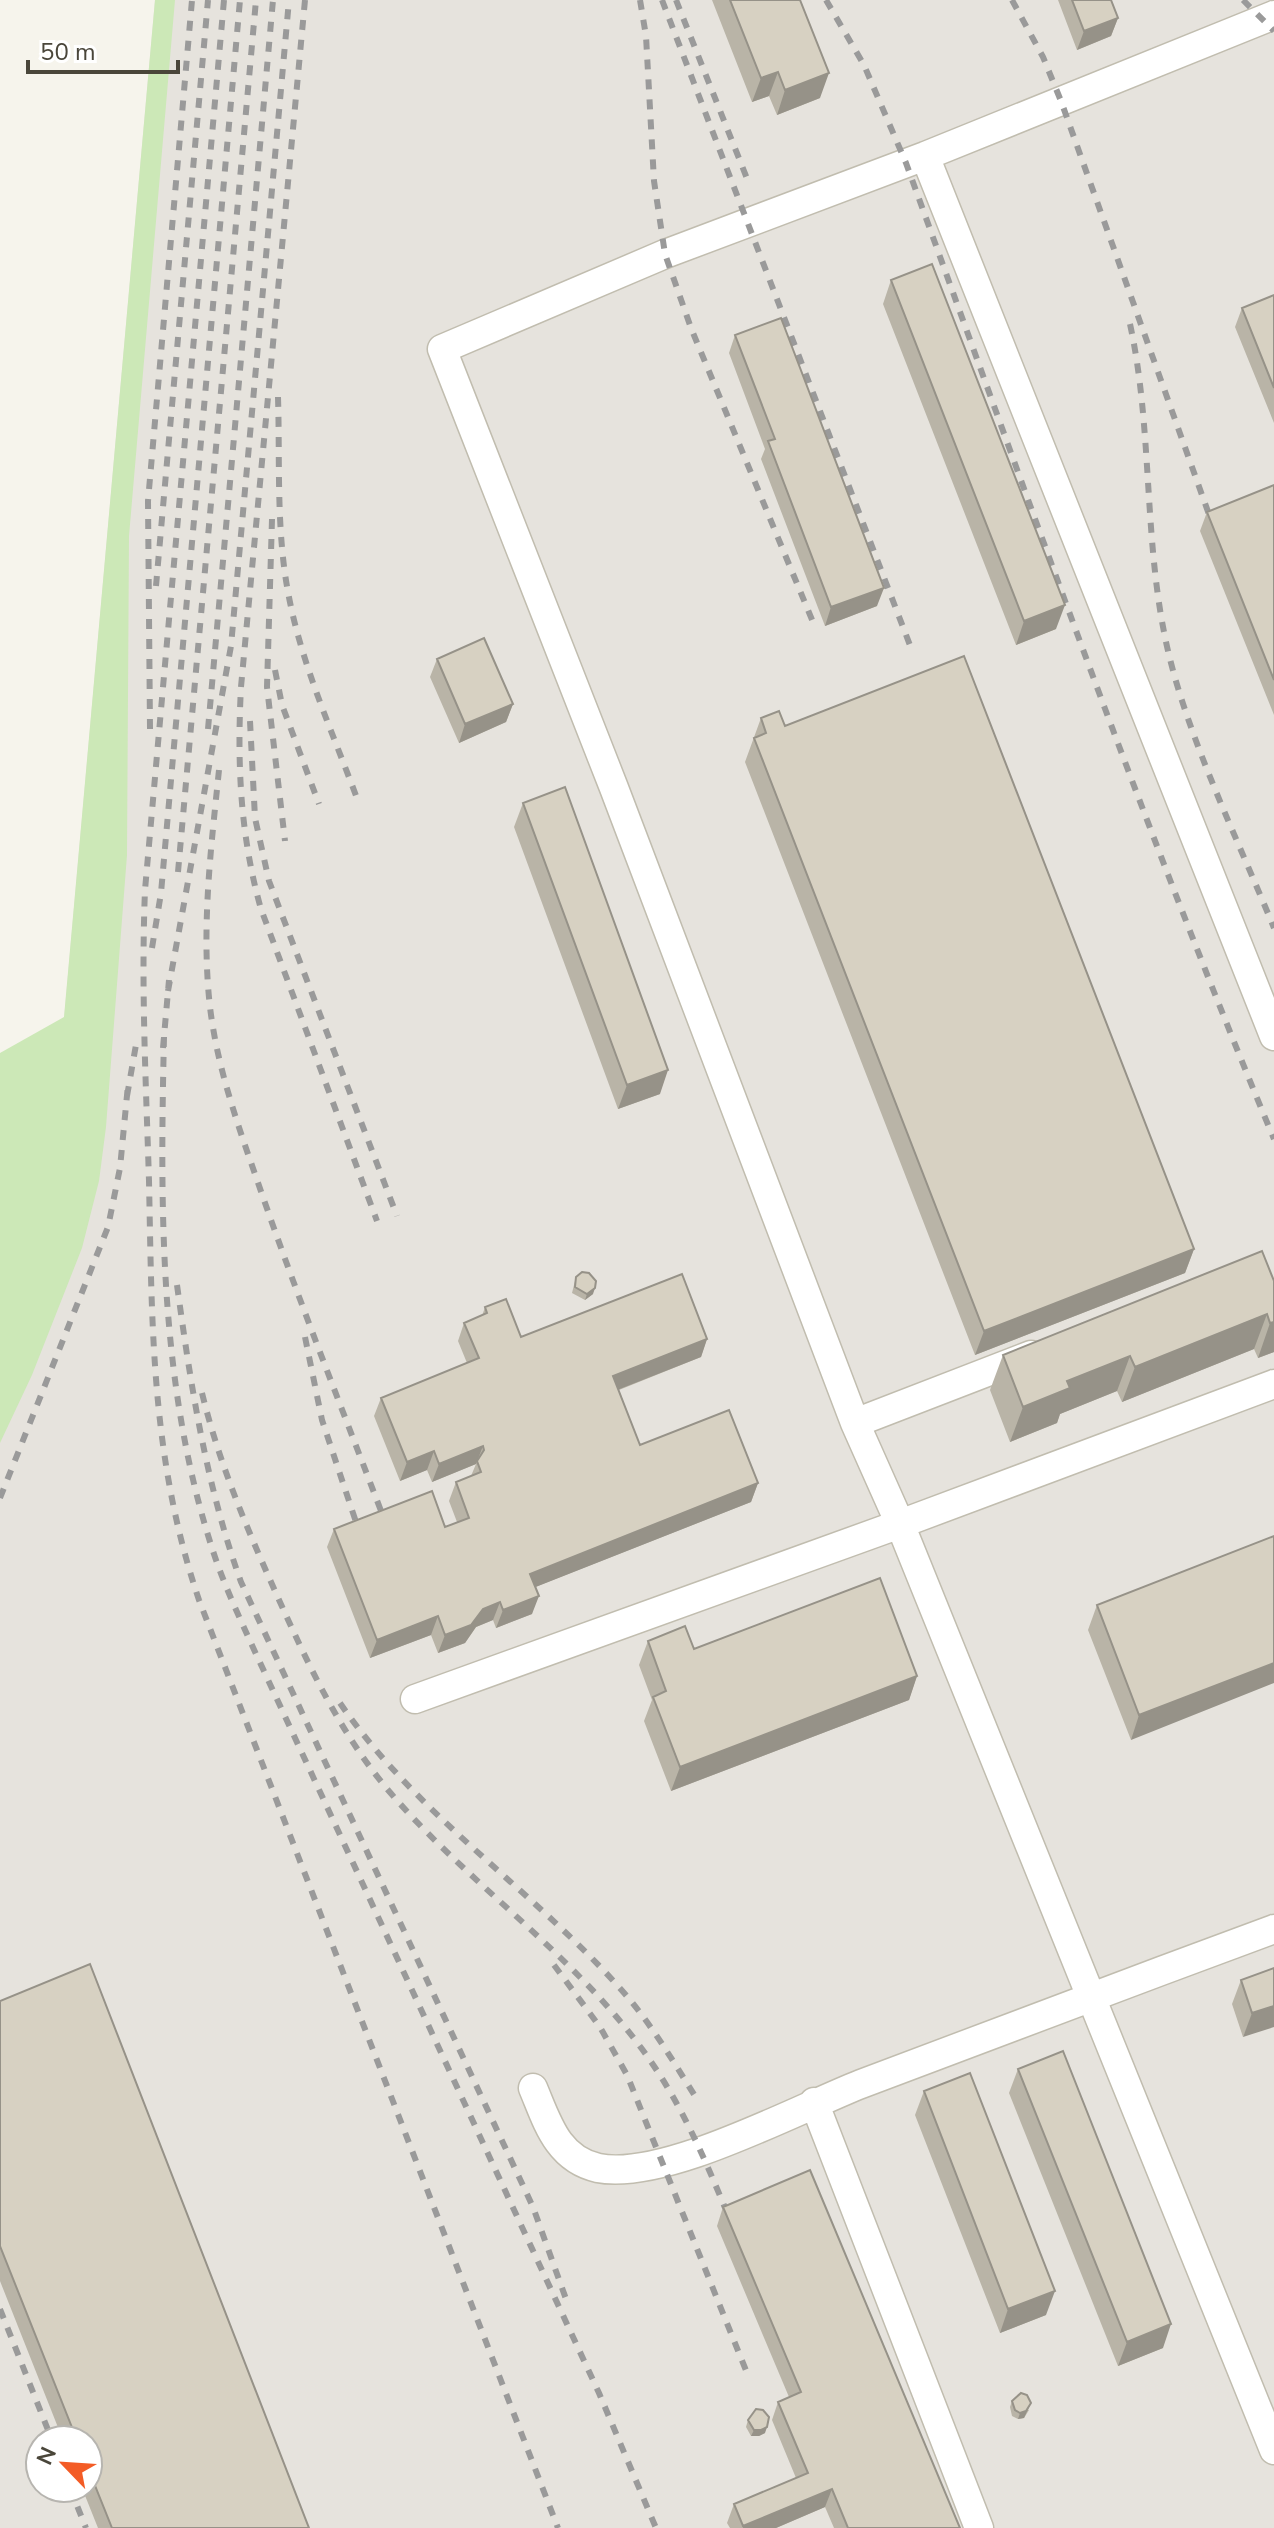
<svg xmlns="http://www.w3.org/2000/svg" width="1274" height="2528" font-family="'Nunito Sans',sans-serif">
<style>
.industrial{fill:#e6e3dd;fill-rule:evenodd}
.green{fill:#cce8b7}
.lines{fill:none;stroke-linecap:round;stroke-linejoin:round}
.minor-casing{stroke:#c1bdaf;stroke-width:31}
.minor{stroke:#fff;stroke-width:28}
.rail{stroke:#9a9a9a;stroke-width:6;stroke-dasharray:10 10;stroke-linecap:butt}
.wall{fill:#b9b4a7}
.shaded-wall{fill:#969288}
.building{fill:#d7d1c2;stroke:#969288;stroke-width:2}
</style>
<rect width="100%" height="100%" fill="#f6f4ec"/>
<path class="industrial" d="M 155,0 L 1274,0 L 1274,2528 L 0,2528 L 0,1347 L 45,1232 ZM 40,2440 L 88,2440 L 88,2488 L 40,2488 Z"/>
<path class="green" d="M 155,0 L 175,0 L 129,536 L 127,855 L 106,1127 L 99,1181 L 82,1248 L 32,1375 L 0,1443 L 0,1053 L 64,1017 Z"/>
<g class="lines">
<defs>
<path id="minor" d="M 1274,15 L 925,156 L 665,254 L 442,349 L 614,788 L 855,1423 L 900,1524 L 1274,2450
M 925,156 L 1274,1036
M 855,1423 L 1031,1355
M 415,1699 L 900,1524 L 1274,1384
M 533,2088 C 547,2121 557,2159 598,2168 C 664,2181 795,2110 861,2084 C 998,2032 1136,1980 1274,1929
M 814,2102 L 979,2528"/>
</defs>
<use href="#minor" class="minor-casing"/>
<use href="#minor" class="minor"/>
<path class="rail" d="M 224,0 L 145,890 C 141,987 146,1084 149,1181 C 152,1327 151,1459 199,1600 L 558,2528
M 305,0 L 241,687 C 237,763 240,835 261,909 L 377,1221
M 640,0 L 646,36 L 654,181 L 665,254 L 691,328 L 815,627
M 662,0 L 913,653
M 676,0 L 748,181
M 826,0 L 864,65 L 906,163 C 1025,490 1140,818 1274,1139
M 1012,0 L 1043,57 L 1061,101 L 1216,534
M 1243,0 L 1274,31
M 1130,324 C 1152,425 1144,531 1164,632 C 1182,727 1237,837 1274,928
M 278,397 C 280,461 276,528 288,592 C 301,664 333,733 358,801
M 272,519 L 267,687 L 285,841
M 156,586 L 208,0
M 275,670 L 282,705 L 319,804
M 250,721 L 255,818 L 269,881 L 397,1216
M 150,729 L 148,501 L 192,0
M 208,729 L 273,0
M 219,770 C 211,848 201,928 210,1007 C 218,1074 242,1136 264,1200 C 302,1309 345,1416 386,1524
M 178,872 L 256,0
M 152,948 L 161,893 L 240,0
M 168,991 L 231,646 L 289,0
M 164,1037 C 160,1208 159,1387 213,1551 C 223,1582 237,1612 250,1641 L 599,2393 L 656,2528
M 163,1048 L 169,980
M 127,1096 L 137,1039
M 177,1285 C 191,1387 206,1485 241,1582 L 533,2207 L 566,2299
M 305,1337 L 322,1420 L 360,1534
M 202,1393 C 219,1463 246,1526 275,1591 C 307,1662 338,1730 388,1790 C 466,1882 570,1951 642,2049 C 681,2102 705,2159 730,2220
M 0,1498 L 108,1227 L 120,1168 L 128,1085
M 340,1703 C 415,1813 530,1888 618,1986 C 649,2020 671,2058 695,2096
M 554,1965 L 600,2027 L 627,2075 L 747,2373
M 0,2309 L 52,2440
M 70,2488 L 86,2528"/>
</g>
<path class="wall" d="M 712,0 L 800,0 L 820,98 L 777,115 L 769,96 L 752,102 Z
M 1058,0 L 1111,0 L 1118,18 L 1111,36 L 1077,50 Z
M 891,280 L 1056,629 L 1016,645 L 883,304 Z
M 1274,295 L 1274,423 L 1235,327 L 1242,308 Z
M 735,335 L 877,606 L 825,626 L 761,459 L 765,449 L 729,353 Z
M 1274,485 L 1274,715 L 1200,531 L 1207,512 Z
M 437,659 L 513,704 L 506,722 L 459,743 L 430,677 Z
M 761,718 L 785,726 L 1194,1249 L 1185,1273 L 975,1355 L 745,762 Z
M 523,803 L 660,1094 L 618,1109 L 514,827 Z
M 576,1277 L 593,1294 L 585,1300 L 572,1293 Z
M 1274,1281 L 1274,1352 L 1258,1358 L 1254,1349 L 1122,1402 L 1117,1391 L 1060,1414 L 1057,1423 L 1010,1442 L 990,1390 L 1003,1355 Z
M 485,1307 L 521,1337 L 707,1339 L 701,1357 L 619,1390 L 640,1445 L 758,1483 L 751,1502 L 535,1587 L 532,1614 L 496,1628 L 493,1620 L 476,1627 L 465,1643 L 438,1653 L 431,1635 L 370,1658 L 327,1547 L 334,1529 L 445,1527 L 457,1522 L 449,1501 L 456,1482 L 471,1476 L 476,1464 L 432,1482 L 427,1470 L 400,1481 L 374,1416 L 381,1398 L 467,1363 L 458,1341 L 464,1323 L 482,1316 Z
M 1274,1536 L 1131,1740 L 1088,1630 L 1097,1605 Z
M 648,1641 L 694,1649 L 917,1676 L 909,1700 L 671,1791 L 644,1721 L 652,1700 L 639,1665 Z
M 1274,1968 L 1243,2037 L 1232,2004 L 1241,1980 Z
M 0,2001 L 309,2528 L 98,2528 L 82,2488 L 88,2488 L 88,2440 L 63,2440 L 0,2281 Z
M 1018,2069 L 1163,2348 L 1118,2366 L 1009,2093 Z
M 924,2091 L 1046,2315 L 1000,2333 L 915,2115 Z
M 723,2207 L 960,2528 L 834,2528 L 825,2507 L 776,2528 L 730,2528 L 727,2523 L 734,2504 L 796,2478 L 772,2420 L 778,2402 L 789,2397 L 717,2226 Z
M 1012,2401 L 1029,2410 L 1024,2418 L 1018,2419 L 1012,2416 L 1010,2407 Z
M 748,2420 L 765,2433 L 759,2436 L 751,2436 L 746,2427 Z"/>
<path class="shaded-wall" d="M 1118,18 L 1111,36 L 1077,50 L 1084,31 Z
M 778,72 L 769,96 L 752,102 L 761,78 Z
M 829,73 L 820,98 L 777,115 L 785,90 Z
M 884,588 L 877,606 L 825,626 L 831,607 Z
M 1065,605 L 1056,629 L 1016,645 L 1024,621 Z
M 513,704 L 506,722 L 459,743 L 465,724 Z
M 668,1070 L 660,1094 L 618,1109 L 627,1085 Z
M 1194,1249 L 1185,1273 L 975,1355 L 984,1331 Z
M 595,1288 L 593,1294 L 585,1300 L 587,1294 Z
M 1267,1314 L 1254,1349 L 1122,1402 L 1135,1367 Z
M 1274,1322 L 1274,1352 L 1258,1358 L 1270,1323 Z
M 707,1339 L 701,1357 L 607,1394 L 613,1376 Z
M 1130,1356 L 1117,1391 L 1060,1414 L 1057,1423 L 1010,1442 L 1023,1407 L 1067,1381 Z
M 483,1446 L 476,1464 L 432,1482 L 439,1464 Z
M 434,1451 L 427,1470 L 400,1481 L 407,1462 Z
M 758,1483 L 751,1502 L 523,1592 L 530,1574 Z
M 539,1596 L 532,1614 L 496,1628 L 503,1610 Z
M 500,1602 L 493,1620 L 476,1627 L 465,1643 L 438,1653 L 445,1635 L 483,1609 Z
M 438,1616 L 431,1635 L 370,1658 L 377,1640 Z
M 1274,1663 L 1274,1683 L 1131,1740 L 1139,1715 Z
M 917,1676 L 909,1700 L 671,1791 L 680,1767 Z
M 1274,2006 L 1274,2027 L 1243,2037 L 1252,2013 Z
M 1055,2291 L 1046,2315 L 1000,2333 L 1008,2309 Z
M 1171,2324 L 1163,2348 L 1118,2366 L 1127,2342 Z
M 1031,2403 L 1024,2418 L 1018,2419 L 1020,2413 Z
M 767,2427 L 765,2433 L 759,2436 L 751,2436 L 754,2430 Z
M 832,2489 L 825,2507 L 776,2528 L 743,2528 L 743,2526 Z"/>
<path class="building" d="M 730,0 L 800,0 L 829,73 L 785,90 L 778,72 L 761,78 Z
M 1072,0 L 1111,0 L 1118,18 L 1084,31 Z
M 932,264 L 1065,605 L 1024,621 L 891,280 Z
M 1274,295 L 1274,388 L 1242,308 Z
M 781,318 L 884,588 L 831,607 L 768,441 L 775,439 L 735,335 Z
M 1274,485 L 1274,680 L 1207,512 Z
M 484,638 L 513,704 L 465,724 L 437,659 Z
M 964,656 L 1194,1249 L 984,1331 L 754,738 L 766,733 L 761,718 L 779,711 L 785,726 Z
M 565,787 L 668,1070 L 627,1085 L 523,803 Z
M 1262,1251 L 1274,1281 L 1274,1322 L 1270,1323 L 1267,1314 L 1135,1367 L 1130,1356 L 1067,1381 L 1070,1388 L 1023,1407 L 1003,1355 Z
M 582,1272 L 589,1273 L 596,1281 L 595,1288 L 587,1294 L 575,1287 L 576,1277 Z
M 682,1274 L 707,1339 L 613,1376 L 640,1445 L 729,1410 L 758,1483 L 530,1574 L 539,1596 L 503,1610 L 500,1602 L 483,1609 L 471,1625 L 445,1635 L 438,1616 L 377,1640 L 334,1529 L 432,1491 L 445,1527 L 469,1518 L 456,1482 L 481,1472 L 477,1461 L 484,1450 L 483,1446 L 439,1464 L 434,1451 L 407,1462 L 381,1398 L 479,1358 L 464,1323 L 487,1313 L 485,1307 L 506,1299 L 521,1337 Z
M 1274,1536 L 1274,1663 L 1139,1715 L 1097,1605 Z
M 880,1578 L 917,1676 L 680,1767 L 653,1697 L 666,1691 L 648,1641 L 685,1626 L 694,1649 Z
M 90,1964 L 309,2528 L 112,2528 L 88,2468 L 88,2440 L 77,2440 L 0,2246 L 0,2001 Z
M 1274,1968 L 1274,2006 L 1252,2013 L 1241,1980 Z
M 1063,2051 L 1171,2324 L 1127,2342 L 1018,2069 Z
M 970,2073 L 1055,2291 L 1008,2309 L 924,2091 Z
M 810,2170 L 960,2528 L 848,2528 L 832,2489 L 743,2526 L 734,2504 L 808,2473 L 778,2402 L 801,2392 L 723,2207 Z
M 1021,2393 L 1027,2395 L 1031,2403 L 1026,2411 L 1020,2413 L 1015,2410 L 1012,2401 Z
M 756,2409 L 763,2410 L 769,2417 L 767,2427 L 761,2430 L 754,2430 L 748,2420 Z"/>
<g transform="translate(64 2464) rotate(295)"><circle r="38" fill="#ffffff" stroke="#b7b5b0" stroke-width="2"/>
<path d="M0-6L14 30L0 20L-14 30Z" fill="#f35c26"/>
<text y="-12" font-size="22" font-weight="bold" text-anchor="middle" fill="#4a463a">N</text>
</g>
<path d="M28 60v12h150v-12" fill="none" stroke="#4a463a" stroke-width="4"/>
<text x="40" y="60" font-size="24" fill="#4a463a" stroke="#ffffff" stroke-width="6" paint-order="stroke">50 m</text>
</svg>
